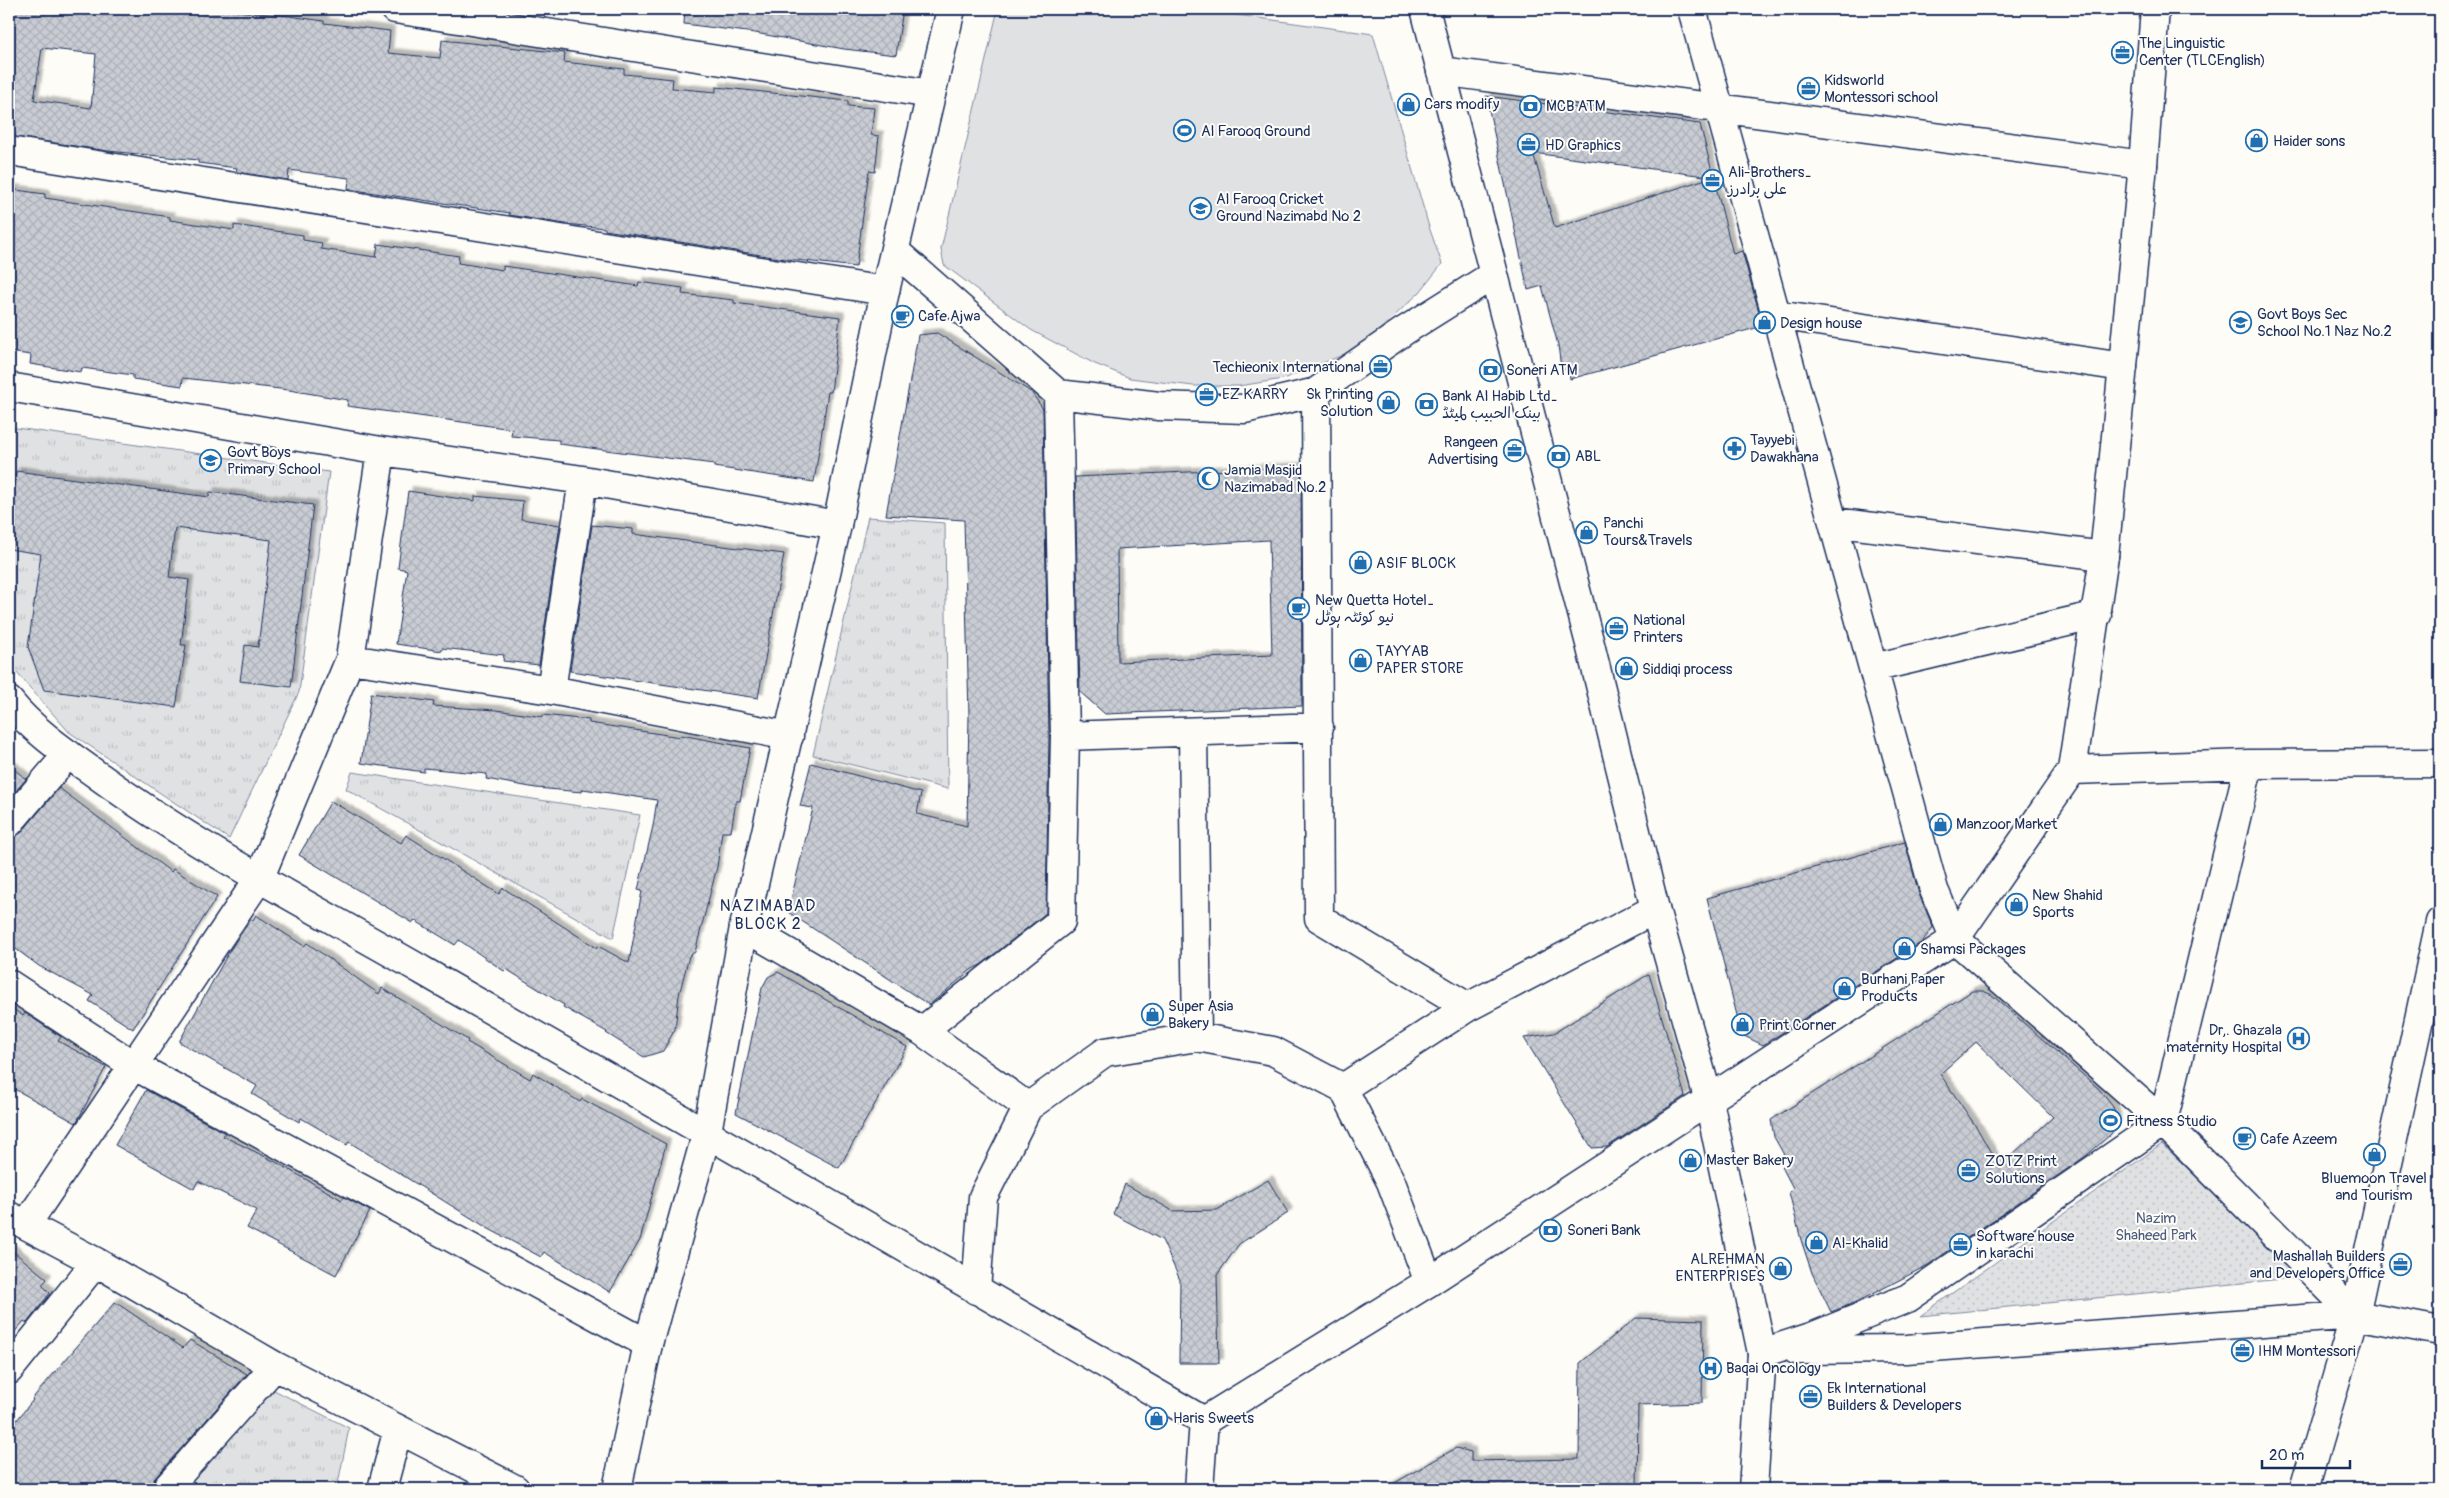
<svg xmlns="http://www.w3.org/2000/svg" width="2449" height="1498" font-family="Pangolin,'Playpen Sans Arabic',sans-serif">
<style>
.grass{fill:url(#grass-tufts);stroke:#7e88a0}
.park{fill:url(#park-dots);stroke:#7e88a0}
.pitch{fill:#e0e1e3;stroke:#7e88a0}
.building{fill:url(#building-cross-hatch);stroke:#1b2f5e;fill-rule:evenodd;filter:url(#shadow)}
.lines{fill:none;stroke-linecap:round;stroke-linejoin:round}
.minor-casing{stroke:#1b2f5e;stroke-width:31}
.tertiary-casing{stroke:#1b2f5e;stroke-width:31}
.minor{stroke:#fdfcf7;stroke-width:28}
.tertiary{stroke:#fdfcf7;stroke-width:28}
.labels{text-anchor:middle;stroke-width:4;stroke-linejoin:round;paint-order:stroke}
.poi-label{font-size:15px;fill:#1b2f5e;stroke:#fdfcf7;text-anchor:start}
.park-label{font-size:15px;fill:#4c5c7f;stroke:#fdfcf7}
.neighbourhood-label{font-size:16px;letter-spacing:1px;fill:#1b2f5e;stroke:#fdfcf7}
</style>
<defs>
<pattern id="grass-tufts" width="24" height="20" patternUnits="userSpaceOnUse" patternTransform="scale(1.25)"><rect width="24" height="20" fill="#e0e1e3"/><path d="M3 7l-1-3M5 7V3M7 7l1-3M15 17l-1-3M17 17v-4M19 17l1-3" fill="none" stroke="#c0c1c5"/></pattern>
<pattern id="park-dots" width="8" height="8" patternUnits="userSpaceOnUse" patternTransform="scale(1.25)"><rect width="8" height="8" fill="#e0e1e3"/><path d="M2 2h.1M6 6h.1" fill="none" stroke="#c0c1c5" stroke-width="1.8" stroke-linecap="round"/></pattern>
<pattern id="building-cross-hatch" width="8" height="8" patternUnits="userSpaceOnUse" patternTransform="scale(1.25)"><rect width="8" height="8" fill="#c9ccd3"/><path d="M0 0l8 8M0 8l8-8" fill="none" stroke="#acb0b8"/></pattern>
<filter id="shadow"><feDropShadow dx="4.5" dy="-4.5" stdDeviation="1" flood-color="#0004"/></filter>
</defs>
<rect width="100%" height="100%" fill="#fdfcf7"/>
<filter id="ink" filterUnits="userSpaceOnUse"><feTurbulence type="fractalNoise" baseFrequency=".02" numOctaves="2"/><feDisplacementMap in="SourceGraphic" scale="10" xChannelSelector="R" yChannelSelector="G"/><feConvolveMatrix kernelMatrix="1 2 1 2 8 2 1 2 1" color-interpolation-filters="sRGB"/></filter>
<g filter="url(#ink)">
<path class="grass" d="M 9,427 L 329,472 L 299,692 L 229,839 L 69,732 L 9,664 Z
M 868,517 L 945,523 L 948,789 L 813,755 Z
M 352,772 L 640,815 L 613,938 L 346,789 Z
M 274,1390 L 349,1428 L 337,1489 L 183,1489 Z"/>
<path class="park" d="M 2162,1144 L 2302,1277 L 1920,1316 Z"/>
<path class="pitch" d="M 998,9 L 1194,9 L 1373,34 L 1429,227 L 1442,264 L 1420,292 L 1360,348 L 1283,379 L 1239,386 L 1193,386 L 1130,378 L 1095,364 L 1031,330 L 944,265 L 941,249 Z"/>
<path class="building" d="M 12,9 L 215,9 L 289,16 L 324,21 L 324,23 L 390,31 L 388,53 L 440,58 L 442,40 L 565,53 L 564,62 L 624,69 L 624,74 L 673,79 L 672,88 L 716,92 L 716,87 L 848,101 L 848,106 L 874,108 L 871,135 L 879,136 L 875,172 L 869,171 L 856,267 L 779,258 L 605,230 L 605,228 L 565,224 L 509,215 L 510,213 L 348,189 L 349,178 L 289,170 L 288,180 L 236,172 L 237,168 L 198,163 L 198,160 L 108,151 L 9,136 L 9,33 ZM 42,48 L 96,54 L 91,108 L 34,100 Z
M 685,9 L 903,9 L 896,55 L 844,49 L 755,33 L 684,24 Z
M 1486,96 L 1700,124 L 1733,254 L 1742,251 L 1763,326 L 1570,379 L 1569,371 L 1561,368 L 1558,345 L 1542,286 L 1528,290 ZM 1533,153 L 1712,177 L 1555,228 Z
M 9,189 L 45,194 L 45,198 L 170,217 L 170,220 L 234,230 L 234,225 L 303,235 L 303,240 L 322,243 L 321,249 L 376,257 L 378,244 L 459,256 L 458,263 L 503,270 L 503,266 L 638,286 L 639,282 L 683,288 L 682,294 L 734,300 L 734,303 L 840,317 L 831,392 L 828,392 L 814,482 L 714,467 L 714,464 L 559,444 L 559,440 L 511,436 L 512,429 L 347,406 L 348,400 L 289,390 L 183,378 L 182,386 L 133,379 L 133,375 L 82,368 L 81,372 L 30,364 L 31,355 L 9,352 Z
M 937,333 L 1031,392 L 1043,409 L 1049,736 L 1046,913 L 982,964 L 971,970 L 929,1005 L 788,912 L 813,808 L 800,806 L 811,763 L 921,793 L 917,814 L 967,826 L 969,715 L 964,520 L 886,515 L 918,335 Z
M 1301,467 L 1302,706 L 1105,714 L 1080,692 L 1075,477 ZM 1269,540 L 1272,655 L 1118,662 L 1117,549 Z
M 16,471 L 209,497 L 210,492 L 313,505 L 291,687 L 240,681 L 245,645 L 258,647 L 271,540 L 175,528 L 169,577 L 189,580 L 181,645 L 186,645 L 176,707 L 44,690 L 28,647 L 41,554 L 9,549 L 9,525 Z
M 408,491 L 475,501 L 475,496 L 523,501 L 521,519 L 560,525 L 539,665 L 503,661 L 504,655 L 442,648 L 442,651 L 396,644 L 407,570 L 398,568 Z
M 592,525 L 633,529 L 633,534 L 784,554 L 758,698 L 570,671 Z
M 371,693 L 434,702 L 433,706 L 496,710 L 543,717 L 543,715 L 589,720 L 589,723 L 680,737 L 681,735 L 750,748 L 740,801 L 736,801 L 731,832 L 722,832 L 717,867 L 695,952 L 689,956 L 679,995 L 675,1029 L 663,1051 L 644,1057 L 606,1033 L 607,1032 L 563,1007 L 564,1005 L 506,969 L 504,971 L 459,940 L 455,945 L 414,920 L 413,923 L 299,855 L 331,801 L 401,843 L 406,835 L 499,894 L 503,888 L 597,948 L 598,946 L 629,963 L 642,891 L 638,890 L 653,826 L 657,800 L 583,789 L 582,792 L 536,788 L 486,779 L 487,774 L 424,768 L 424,772 L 361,763 Z
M 9,765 L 26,779 L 9,799 Z
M 59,788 L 171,872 L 173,869 L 217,897 L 133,1029 L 89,1001 L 93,995 L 39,966 L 9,944 L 9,838 L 21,833 Z
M 1905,842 L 1919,894 L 1933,927 L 1922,942 L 1763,1045 L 1742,1035 L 1707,898 Z
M 256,915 L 304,946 L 307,943 L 379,994 L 382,988 L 468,1040 L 467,1042 L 530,1079 L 533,1073 L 580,1102 L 582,1099 L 666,1144 L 640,1240 L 610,1292 L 544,1252 L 541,1257 L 489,1229 L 349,1142 L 347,1145 L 301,1118 L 299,1122 L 252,1094 L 257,1086 L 179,1042 L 230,950 L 251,919 L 253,920 Z
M 778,972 L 907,1047 L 839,1168 L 736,1113 L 762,988 L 768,977 Z
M 1649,974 L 1685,1096 L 1607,1147 L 1592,1148 L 1524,1038 L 1554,1033 Z
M 1972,991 L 1983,991 L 1992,995 L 2099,1089 L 2113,1107 L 2116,1116 L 2116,1125 L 2111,1134 L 2086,1156 L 1928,1265 L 1859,1301 L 1831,1312 L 1812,1273 L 1801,1240 L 1789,1192 L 1793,1188 L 1782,1167 L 1788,1162 L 1774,1137 L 1771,1120 ZM 1976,1042 L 2053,1117 L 1999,1167 L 1977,1128 L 1940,1074 Z
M 9,1006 L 23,1016 L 25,1013 L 61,1037 L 58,1041 L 106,1067 L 76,1123 L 9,1086 Z
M 146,1090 L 225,1133 L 223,1136 L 274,1161 L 342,1200 L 344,1197 L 370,1211 L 336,1275 L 247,1228 L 257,1210 L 198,1181 L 194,1189 L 115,1145 Z
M 1268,1180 L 1288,1213 L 1239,1244 L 1217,1275 L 1219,1363 L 1179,1363 L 1180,1280 L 1162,1240 L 1113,1214 L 1125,1184 L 1173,1211 L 1217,1210 Z
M 9,1248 L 47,1279 L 42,1285 L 50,1293 L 27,1323 L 24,1321 L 9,1338 Z
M 115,1302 L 183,1348 L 190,1340 L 247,1374 L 154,1479 L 151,1489 L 9,1489 L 9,1430 L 33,1400 L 32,1399 Z
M 1636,1318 L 1703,1320 L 1702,1403 L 1638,1405 L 1637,1489 L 1384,1489 L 1456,1448 L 1471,1452 L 1471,1461 L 1579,1459 L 1580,1363 Z"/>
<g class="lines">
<defs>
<path id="minor" d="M 395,9 L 931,94
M 1692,9 L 1934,890 L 1955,939 L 2163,1122 L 2355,1315
M 1441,71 L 2143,165
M 9,151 L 885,291
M 896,252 L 1058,394 L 1159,406 L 1245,409 L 1316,392 L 1404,331 L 1493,275
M 1777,315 L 2123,367
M 9,387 L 381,451 L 583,480 L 837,525
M 1316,392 L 1319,918 L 1468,1007
M 1833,522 L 2104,556
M 350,659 L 551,690 L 789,736
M 1873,668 L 2097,615
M 551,690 L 583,480
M 1193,732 L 1197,1037
M 1065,736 L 1319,727
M 2072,770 L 2249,764 L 2440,763
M 9,823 L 68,754
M 744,927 L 922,1031 L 1028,1107
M 9,984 L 133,1065 L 648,1344
M 922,1031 L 1061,921 L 1065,736 L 1058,394
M 1343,1088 L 1468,1007 L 1655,909
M 9,1216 L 96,1262 L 275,1366 L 515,1489
M 26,1225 L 260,877 L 350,659 L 381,451
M 976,1290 L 983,1197 L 1028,1107 L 1105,1052 L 1197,1037 L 1273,1051 L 1343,1088 L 1391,1182 L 1429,1282
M 1796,1350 L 1906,1349 L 2355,1315 L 2440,1331
M 1762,1353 L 1814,1336 L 1908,1298 L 2163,1122 L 2249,764
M 9,1370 L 96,1262
M 166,1489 L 275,1366
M 382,1489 L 398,1429
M 1199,1489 L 1204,1421
M 2304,1489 L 2355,1315 L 2440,922"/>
<path id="tertiary" d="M 1425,9 L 1590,644 L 1655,909 L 1709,1101 L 1762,1353 L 1753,1489
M 9,701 C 33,731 69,755 100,777 C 202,851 316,909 425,972 C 686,1120 944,1271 1204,1421 L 1429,1282 L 1955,939 L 2072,770 L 2104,556 L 2143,165 L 2155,9
M 617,1489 L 648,1344 L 707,1132 L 744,927 L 837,525 L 885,291 L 951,9"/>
</defs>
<use href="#minor" class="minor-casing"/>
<use href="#tertiary" class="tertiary-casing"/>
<use href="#minor" class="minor"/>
<use href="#tertiary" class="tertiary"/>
</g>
</g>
<defs>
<symbol id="office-ring" viewBox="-11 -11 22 22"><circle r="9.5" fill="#fdfcf7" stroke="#1f6fb2" stroke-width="1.5"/><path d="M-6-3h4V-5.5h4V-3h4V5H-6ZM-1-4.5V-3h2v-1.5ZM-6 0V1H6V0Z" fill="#1f6fb2"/></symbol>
<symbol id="shop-ring" viewBox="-11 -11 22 22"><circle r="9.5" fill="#fdfcf7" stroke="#1f6fb2" stroke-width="1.5"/><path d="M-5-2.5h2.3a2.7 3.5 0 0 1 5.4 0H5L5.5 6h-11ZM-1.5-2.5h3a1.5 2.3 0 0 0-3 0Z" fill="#1f6fb2"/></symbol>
<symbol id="bank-ring" viewBox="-11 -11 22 22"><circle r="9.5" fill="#fdfcf7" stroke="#1f6fb2" stroke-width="1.5"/><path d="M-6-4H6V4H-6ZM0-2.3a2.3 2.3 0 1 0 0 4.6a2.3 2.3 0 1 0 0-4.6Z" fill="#1f6fb2"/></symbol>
<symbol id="stadium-ring" viewBox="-11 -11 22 22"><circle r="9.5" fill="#fdfcf7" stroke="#1f6fb2" stroke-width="1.5"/><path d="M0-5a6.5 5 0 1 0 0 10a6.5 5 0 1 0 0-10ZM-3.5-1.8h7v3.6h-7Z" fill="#1f6fb2"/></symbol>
<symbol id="school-ring" viewBox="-11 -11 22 22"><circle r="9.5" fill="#fdfcf7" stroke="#1f6fb2" stroke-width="1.5"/><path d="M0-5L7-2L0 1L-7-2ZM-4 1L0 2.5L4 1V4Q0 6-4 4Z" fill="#1f6fb2"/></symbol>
<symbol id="cafe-ring" viewBox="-11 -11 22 22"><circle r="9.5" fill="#fdfcf7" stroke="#1f6fb2" stroke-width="1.5"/><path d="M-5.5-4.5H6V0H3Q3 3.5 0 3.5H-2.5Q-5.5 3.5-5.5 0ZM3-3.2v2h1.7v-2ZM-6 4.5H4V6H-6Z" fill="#1f6fb2"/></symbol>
<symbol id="pharmacy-ring" viewBox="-11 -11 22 22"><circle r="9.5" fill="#fdfcf7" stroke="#1f6fb2" stroke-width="1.5"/><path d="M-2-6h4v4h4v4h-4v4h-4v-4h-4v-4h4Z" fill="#1f6fb2"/></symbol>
<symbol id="mosque-ring" viewBox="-11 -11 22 22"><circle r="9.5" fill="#fdfcf7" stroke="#1f6fb2" stroke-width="1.5"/><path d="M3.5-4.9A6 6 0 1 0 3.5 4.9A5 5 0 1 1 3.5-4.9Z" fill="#1f6fb2"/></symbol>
<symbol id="hospital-ring" viewBox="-11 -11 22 22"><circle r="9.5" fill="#fdfcf7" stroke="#1f6fb2" stroke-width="1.5"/><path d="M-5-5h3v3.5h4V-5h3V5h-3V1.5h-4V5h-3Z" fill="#1f6fb2"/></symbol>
</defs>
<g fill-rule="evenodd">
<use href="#office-ring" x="2110" y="40" width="25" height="25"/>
<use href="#office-ring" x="1796" y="76" width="25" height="25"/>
<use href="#shop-ring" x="1396" y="92" width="25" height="25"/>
<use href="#bank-ring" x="1518" y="94" width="25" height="25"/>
<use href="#stadium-ring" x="1172" y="118" width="25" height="25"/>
<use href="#shop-ring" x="2244" y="128" width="25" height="25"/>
<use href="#office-ring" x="1516" y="132" width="25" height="25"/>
<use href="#office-ring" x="1700" y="168" width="25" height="25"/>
<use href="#school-ring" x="1188" y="196" width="25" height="25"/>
<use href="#cafe-ring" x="890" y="304" width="25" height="25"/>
<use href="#shop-ring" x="1752" y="310" width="25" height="25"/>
<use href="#school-ring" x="2228" y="310" width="25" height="25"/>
<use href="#office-ring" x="1368" y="354" width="25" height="25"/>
<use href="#bank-ring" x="1478" y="358" width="25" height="25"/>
<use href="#office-ring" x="1194" y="382" width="25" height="25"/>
<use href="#shop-ring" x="1376" y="390" width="25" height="25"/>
<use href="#bank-ring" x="1414" y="392" width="25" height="25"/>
<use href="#pharmacy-ring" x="1722" y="436" width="25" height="25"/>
<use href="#office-ring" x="1502" y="438" width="25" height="25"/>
<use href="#bank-ring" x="1546" y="444" width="25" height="25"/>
<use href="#school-ring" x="198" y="448" width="25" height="25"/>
<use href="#mosque-ring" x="1196" y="466" width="25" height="25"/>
<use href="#shop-ring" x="1574" y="520" width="25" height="25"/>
<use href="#shop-ring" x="1348" y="550" width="25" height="25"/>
<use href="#cafe-ring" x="1286" y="596" width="25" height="25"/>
<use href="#office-ring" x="1604" y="616" width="25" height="25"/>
<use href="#shop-ring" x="1348" y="648" width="25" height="25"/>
<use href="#shop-ring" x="1614" y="656" width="25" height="25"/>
<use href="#shop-ring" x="1928" y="812" width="25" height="25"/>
<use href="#shop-ring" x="2004" y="892" width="25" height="25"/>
<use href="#shop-ring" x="1892" y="936" width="25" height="25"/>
<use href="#shop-ring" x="1832" y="976" width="25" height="25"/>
<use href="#shop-ring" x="1140" y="1002" width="25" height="25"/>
<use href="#shop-ring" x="1730" y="1012" width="25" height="25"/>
<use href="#hospital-ring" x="2286" y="1026" width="25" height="25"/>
<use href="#stadium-ring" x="2098" y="1108" width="25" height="25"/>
<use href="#cafe-ring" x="2232" y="1126" width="25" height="25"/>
<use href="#shop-ring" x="2362" y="1142" width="25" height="25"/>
<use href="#shop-ring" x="1678" y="1148" width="25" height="25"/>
<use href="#office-ring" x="1956" y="1158" width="25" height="25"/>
<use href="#bank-ring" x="1538" y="1218" width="25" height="25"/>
<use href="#shop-ring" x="1804" y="1230" width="25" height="25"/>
<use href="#office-ring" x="1948" y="1232" width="25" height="25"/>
<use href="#office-ring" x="2388" y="1252" width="25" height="25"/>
<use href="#shop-ring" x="1768" y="1256" width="25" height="25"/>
<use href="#office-ring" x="2230" y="1338" width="25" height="25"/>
<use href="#hospital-ring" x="1698" y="1356" width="25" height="25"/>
<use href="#office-ring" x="1798" y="1384" width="25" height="25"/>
<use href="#shop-ring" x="1144" y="1406" width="25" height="25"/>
</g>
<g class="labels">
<g class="poi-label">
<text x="2139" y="48">The Linguistic<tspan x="2139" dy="17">Center (TLCEnglish)</tspan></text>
<text x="1824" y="85">Kidsworld<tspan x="1824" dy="17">Montessori school</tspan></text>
<text x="1424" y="109">Cars modify</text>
<text x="1546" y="111">MCB ATM</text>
<text x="1201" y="136">Al Farooq Ground</text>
<text x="2273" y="146">Haider sons</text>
<text x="1545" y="150">HD Graphics</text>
<text x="1728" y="177">Ali-Brothers۔<tspan x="1728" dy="17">علی برادرز</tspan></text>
<text x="1216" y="204">Al Farooq Cricket<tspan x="1216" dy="17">Ground Nazimabd No 2</tspan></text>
<text x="2257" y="319">Govt Boys Sec<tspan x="2257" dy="17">School No.1 Naz No.2</tspan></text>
<text x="918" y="321">Cafe Ajwa</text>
<text x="1780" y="328">Design house</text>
<text x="1364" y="372" text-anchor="end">Techieonix International</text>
<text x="1506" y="375">Soneri ATM</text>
<text x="1222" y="399">EZ KARRY</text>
<text x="1373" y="399" text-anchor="end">Sk Printing<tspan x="1373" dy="17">Solution</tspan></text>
<text x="1442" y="401">Bank Al Habib Ltd۔<tspan x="1442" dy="17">بینک الحبیب لمیٹڈ</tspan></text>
<text x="1750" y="445">Tayyebi<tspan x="1750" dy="17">Dawakhana</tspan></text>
<text x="1498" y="447" text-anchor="end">Rangeen<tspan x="1498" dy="17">Advertising</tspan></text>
<text x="227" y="457">Govt Boys<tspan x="227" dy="17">Primary School</tspan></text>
<text x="1575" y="461">ABL</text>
<text x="1224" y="475">Jamia Masjid<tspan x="1224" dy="17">Nazimabad No.2</tspan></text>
<text x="1603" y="528">Panchi<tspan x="1603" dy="17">Tours&amp;Travels</tspan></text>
<text x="1376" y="568">ASIF BLOCK</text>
<text x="1315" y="605">New Quetta Hotel۔<tspan x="1315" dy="17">نیو کوئٹہ ہوٹل</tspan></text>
<text x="1633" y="625">National<tspan x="1633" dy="17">Printers</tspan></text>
<text x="1376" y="656">TAYYAB<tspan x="1376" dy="17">PAPER STORE</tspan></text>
<text x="1642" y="674">Siddiqi process</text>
<text x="1956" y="829">Manzoor Market</text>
<text x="2032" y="900">New Shahid<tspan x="2032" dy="17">Sports</tspan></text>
<text x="1920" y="954">Shamsi Packages</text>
<text x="1861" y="984">Burhani Paper<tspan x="1861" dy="17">Products</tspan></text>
<text x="1168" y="1011">Super Asia<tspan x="1168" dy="17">Bakery</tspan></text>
<text x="1759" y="1030">Print Corner</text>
<text x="2282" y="1035" text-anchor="end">Dr,. Ghazala<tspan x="2282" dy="17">maternity Hospital</tspan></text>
<text x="2126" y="1126">Fitness Studio</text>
<text x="2260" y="1144">Cafe Azeem</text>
<text x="1706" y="1165">Master Bakery</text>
<text x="1985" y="1166">ZOTZ Print<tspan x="1985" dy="17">Solutions</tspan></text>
<text x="2374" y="1183" text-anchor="middle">Bluemoon Travel<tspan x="2374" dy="17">and Tourism</tspan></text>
<text x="1567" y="1235">Soneri Bank</text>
<text x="1976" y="1241">Software house<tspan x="1976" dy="17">in karachi</tspan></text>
<text x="1832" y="1248">Al-Khalid</text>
<text x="2385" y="1261" text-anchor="end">Mashallah Builders<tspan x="2385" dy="17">and Developers Office</tspan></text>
<text x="1765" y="1264" text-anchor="end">ALREHMAN<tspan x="1765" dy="17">ENTERPRISES</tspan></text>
<text x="2258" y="1356">IHM Montessori</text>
<text x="1726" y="1373">Baqai Oncology</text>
<text x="1827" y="1393">Ek International<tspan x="1827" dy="17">Builders &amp; Developers</tspan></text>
<text x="1173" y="1423">Haris Sweets</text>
</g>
<g class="park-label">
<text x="2156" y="1223">Nazim<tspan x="2156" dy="17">Shaheed Park</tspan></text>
</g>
<g class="neighbourhood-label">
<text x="768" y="911">NAZIMABAD<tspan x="768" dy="18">BLOCK 2</tspan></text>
</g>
</g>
<rect width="2449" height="1498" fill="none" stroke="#fdfcf7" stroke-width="30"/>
<rect x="15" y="15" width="2419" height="1468" fill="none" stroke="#1b2f5e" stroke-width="2" filter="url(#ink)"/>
<path d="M2262 1460v8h88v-8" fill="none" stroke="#1b2f5e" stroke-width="2.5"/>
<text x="2269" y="1460" font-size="15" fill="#1b2f5e" stroke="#fdfcf7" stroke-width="4" paint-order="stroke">20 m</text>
</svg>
